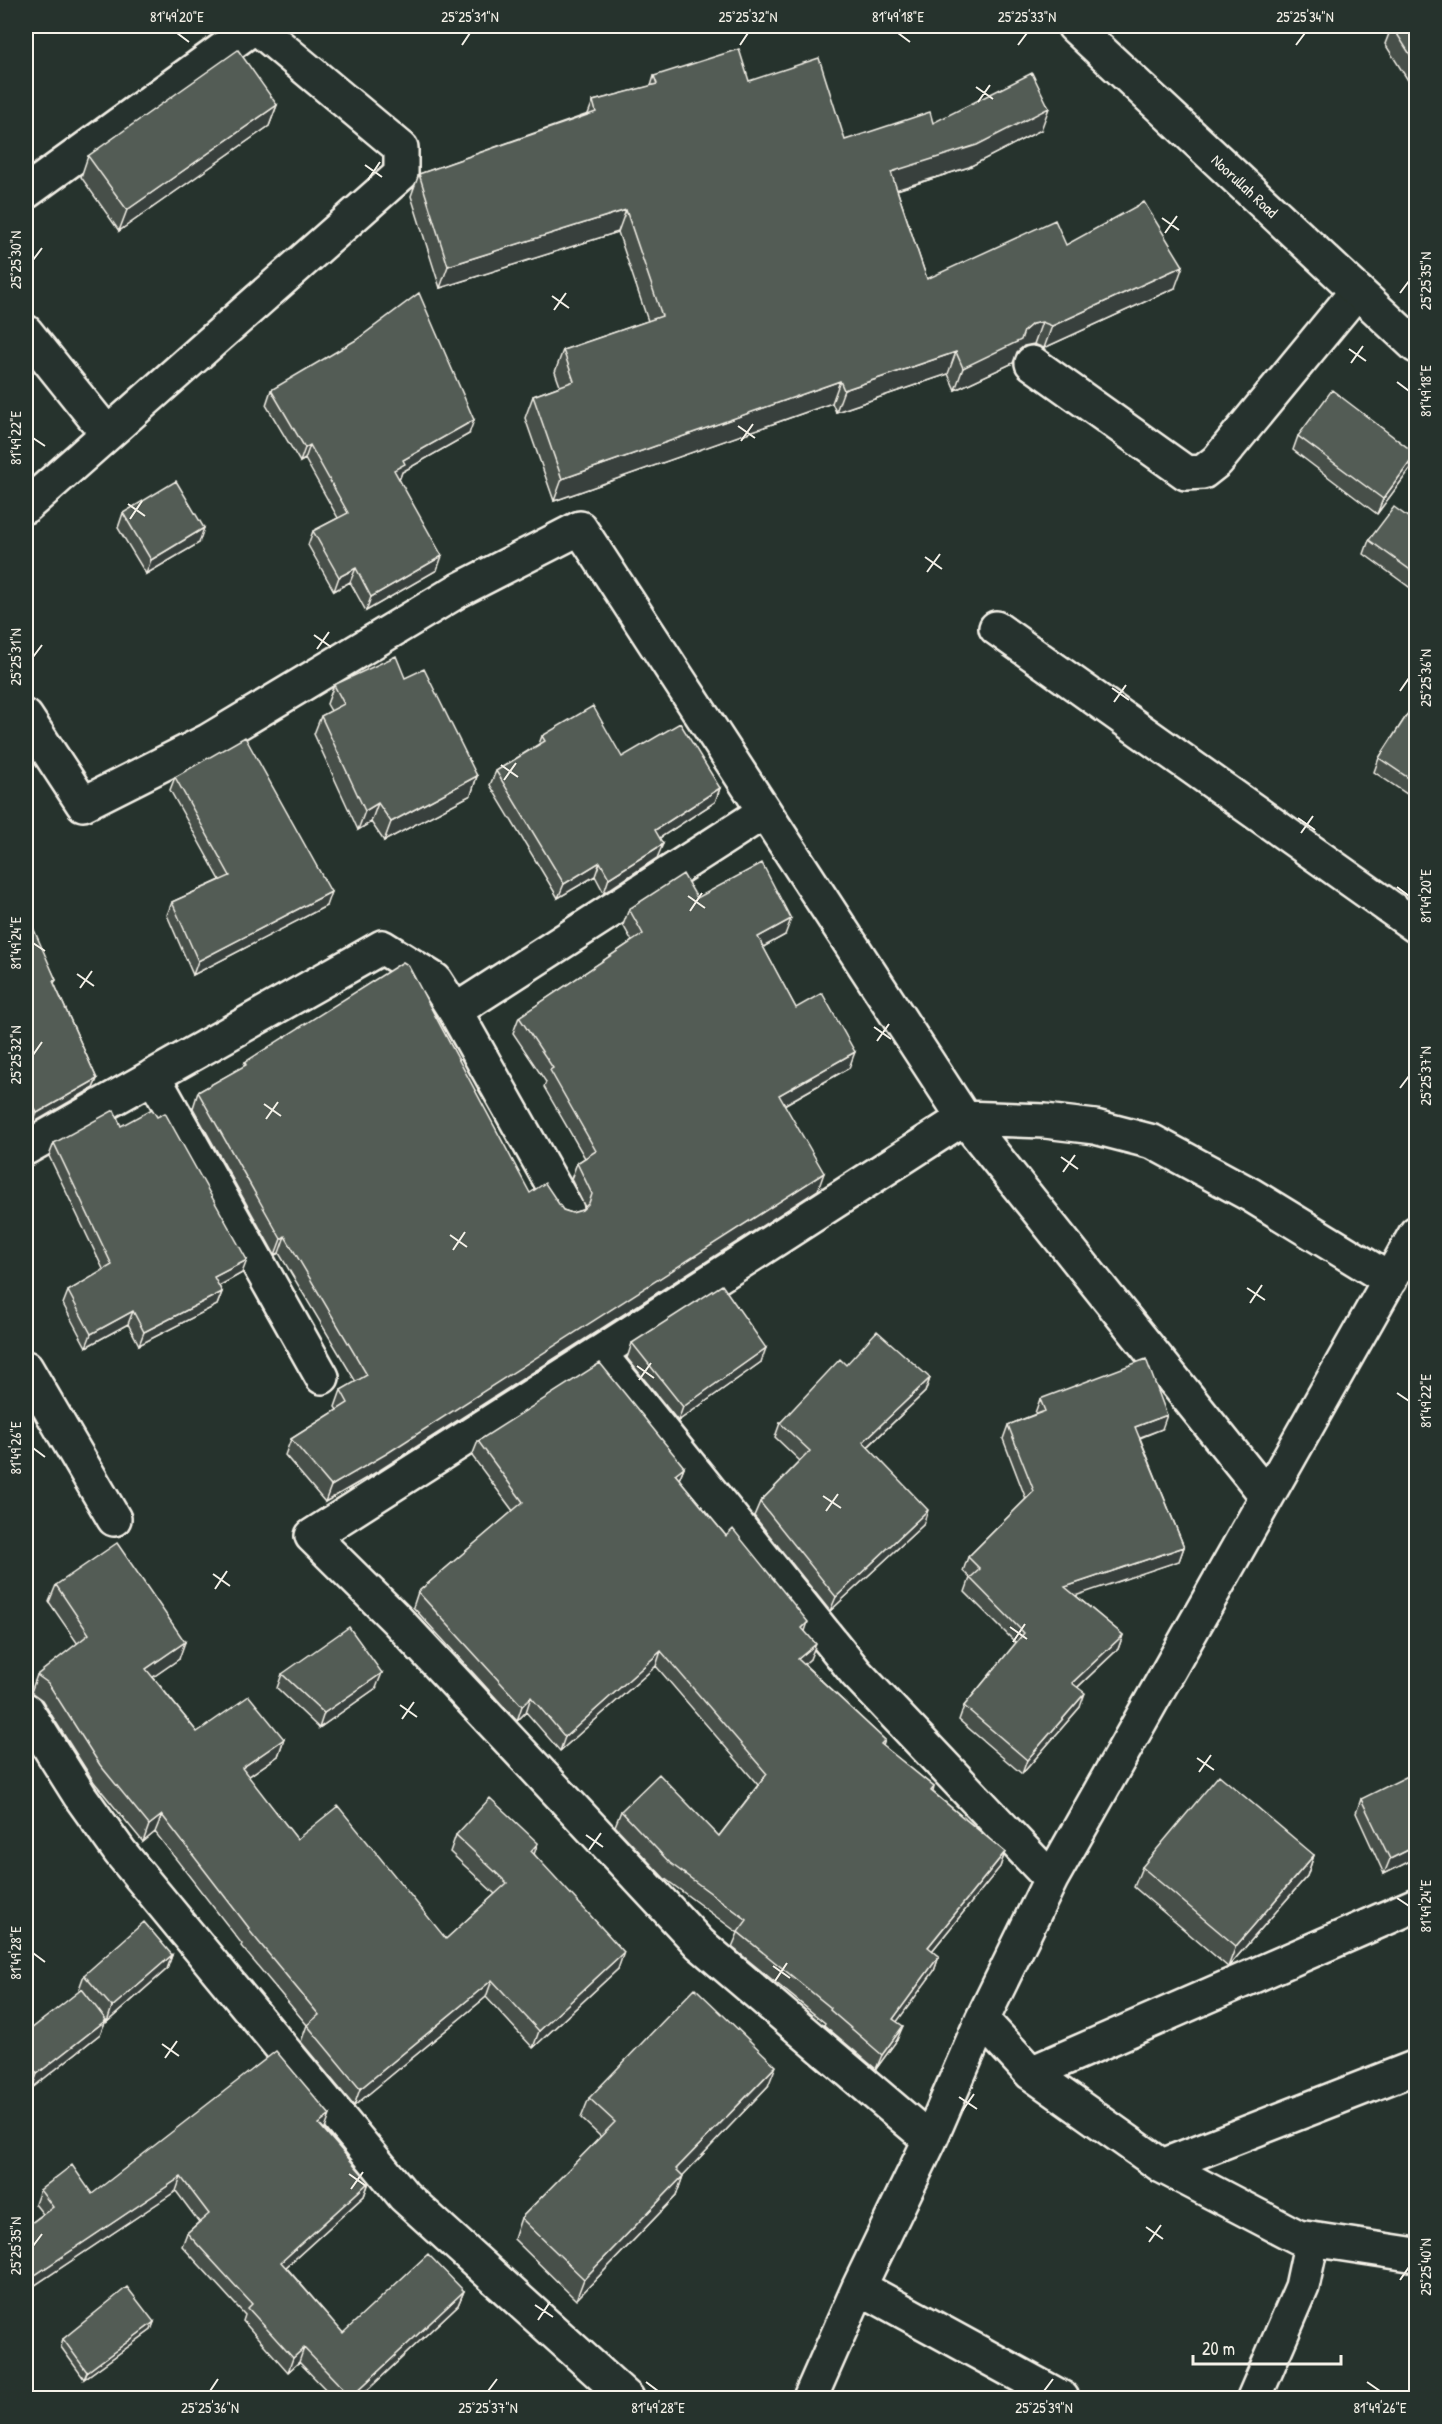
<svg xmlns="http://www.w3.org/2000/svg" width="1442" height="2424" font-family="'Patrick Hand',sans-serif">
<style>
.lines{fill:none;stroke-linecap:round;stroke-linejoin:round}
.minor-casing{stroke:#f4f1e8;stroke-width:38}
.secondary-casing{stroke:#f4f1e8;stroke-width:38}
.minor{stroke:#26332d;stroke-width:33}
.secondary{stroke:#26332d;stroke-width:33}
.wall{fill:#474f49;stroke:#f4f1e8;stroke-width:1.5}
.shaded-wall{fill:#39403c;stroke:#f4f1e8;stroke-width:1.5}
.building{fill:#525c55;stroke:#f4f1e8;stroke-width:1.5}
.ticks{fill:none;stroke:#f4f1e8;stroke-width:2}
.labels{text-anchor:middle;stroke-width:4.5;stroke-linejoin:round;paint-order:stroke}
.street-label{font-size:16px;fill:#f4f1e8;stroke:#26332d}
.neatline{fill:none;stroke:#f4f1e8;stroke-width:2}
.ticks-label{font-size:15px;text-anchor:middle;fill:#f4f1e8}
</style>
<rect width="100%" height="100%" fill="#26332d"/>
<filter id="ink" filterUnits="userSpaceOnUse"><feTurbulence type="fractalNoise" baseFrequency=".0167" numOctaves="2"/><feDisplacementMap in="SourceGraphic" scale="12" xChannelSelector="R" yChannelSelector="G"/><feConvolveMatrix kernelMatrix="1 2 1 2 8 2 1 2 1" color-interpolation-filters="sRGB"/></filter>
<g filter="url(#ink)">
<g class="lines">
<defs>
<path id="minor" d="M 26,192 L 255,26
M 26,332 L 106,432
M 1032,363 L 1186,473 L 1203,472 L 1217,461 L 1357,291
M 26,506 L 401,174 L 401,148 L 255,26
M 996,628 L 1416,926
M 26,717 L 83,804 L 208,741 L 459,590 L 580,528 L 964,1118 L 1266,1495
M 455,1011 L 567,1210
M 153,1076 L 322,1377
M 26,1148 L 382,947 L 435,980 L 455,1011 L 764,812
M 599,1353 L 312,1536 L 396,1619 L 700,1944 L 930,2140
M 26,1368 L 114,1519
M 26,1710 L 80,1796 L 120,1852 L 404,2196 L 627,2398
M 1051,1879 L 856,1673 L 599,1353 L 964,1118 L 1045,1121 L 1095,1127 L 1153,1142 L 1251,1195 L 1390,1280
M 982,2020 L 1031,2073 L 1162,2166 L 1298,2237 L 1416,2255
M 1031,2073 L 1416,1905
M 1162,2166 L 1416,2067
M 859,2287 L 1062,2398
M 810,2398 L 859,2287 L 930,2140 L 982,2020 L 1051,1879 L 1416,1233
M 1254,2398 L 1302,2287 L 1312,2240"/>
<g id="secondary">
<path id="s1" d="M 1074,26 L 1416,346"/>
</g>
</defs>
<use href="#minor" class="minor-casing"/>
<use href="#secondary" class="secondary-casing"/>
<use href="#minor" class="minor"/>
<use href="#secondary" class="secondary"/>
</g>
<path class="wall" d="M 1392,26 L 1416,26 L 1416,93 L 1385,44 Z
M 654,76 L 749,81 L 845,140 L 933,123 L 1041,130 L 969,167 L 897,190 L 927,279 L 1066,245 L 1175,288 L 1044,348 L 1034,344 L 1024,346 L 1017,352 L 1013,363 L 955,390 L 948,374 L 836,412 L 832,403 L 554,501 L 525,418 L 533,396 L 560,386 L 555,372 L 563,350 L 648,321 L 618,232 L 440,288 L 411,196 L 419,174 L 588,114 L 593,101 L 651,86 Z
M 277,105 L 269,126 L 119,231 L 81,177 L 88,156 Z
M 271,390 L 469,434 L 402,472 L 399,479 L 437,570 L 366,611 L 350,582 L 334,591 L 308,545 L 313,531 L 338,518 L 305,459 L 300,462 L 266,405 Z
M 1298,436 L 1411,468 L 1377,514 L 1293,450 Z
M 123,513 L 199,543 L 146,574 L 118,528 Z
M 1416,523 L 1416,592 L 1364,554 L 1369,540 Z
M 405,678 L 477,776 L 471,795 L 384,841 L 371,822 L 358,830 L 314,734 L 321,716 L 331,711 L 327,704 L 334,685 Z
M 1416,701 L 1416,800 L 1374,772 L 1379,758 Z
M 542,736 L 622,757 L 720,788 L 715,802 L 659,838 L 657,858 L 604,893 L 595,876 L 558,898 L 490,785 L 496,771 L 539,744 Z
M 175,777 L 326,906 L 193,975 L 167,915 L 172,902 L 220,880 L 170,790 Z
M 697,898 L 785,935 L 763,947 L 796,1008 L 849,1068 L 784,1105 L 818,1190 L 380,1470 L 325,1502 L 285,1455 L 291,1439 L 337,1410 L 335,1407 L 341,1390 L 356,1382 L 279,1253 L 275,1255 L 193,1108 L 198,1092 L 243,1067 L 245,1062 L 530,1193 L 563,1210 L 572,1213 L 582,1210 L 585,1207 L 571,1179 L 577,1163 L 585,1158 L 544,1087 L 546,1082 L 513,1033 L 519,1017 L 632,941 L 623,925 L 629,909 Z
M 26,917 L 56,980 L 54,983 L 97,1079 L 93,1088 L 33,1123 L 26,1107 Z
M 121,1126 L 242,1273 L 219,1286 L 222,1292 L 217,1305 L 139,1345 L 128,1324 L 86,1347 L 63,1304 L 68,1291 L 104,1271 L 49,1156 L 54,1143 Z
M 632,1343 L 761,1362 L 678,1421 L 627,1358 Z
M 846,1365 L 930,1378 L 925,1392 L 868,1447 L 923,1525 L 830,1611 L 754,1516 L 760,1502 L 800,1461 L 775,1437 L 780,1423 Z
M 1040,1399 L 1162,1429 L 1140,1438 L 1184,1547 L 1179,1561 L 1075,1595 L 1123,1635 L 1118,1649 L 1078,1687 L 1080,1707 L 1022,1774 L 959,1720 L 964,1706 L 1016,1643 L 965,1592 L 970,1578 L 963,1571 L 968,1557 L 1026,1499 L 1003,1439 L 1008,1425 L 1036,1414 L 1035,1413 Z
M 478,1441 L 684,1467 L 679,1479 L 805,1631 L 810,1659 L 804,1664 L 885,1740 L 883,1746 L 934,1787 L 933,1792 L 1005,1852 L 1000,1867 L 932,1951 L 939,1956 L 934,1971 L 897,2021 L 897,2040 L 876,2069 L 824,2025 L 825,2023 L 732,1947 L 738,1933 L 664,1878 L 615,1826 L 621,1811 L 719,1836 L 758,1785 L 656,1666 L 560,1751 L 526,1712 L 517,1721 L 413,1607 L 418,1592 L 513,1511 L 472,1456 Z
M 56,1585 L 179,1659 L 153,1677 L 197,1732 L 284,1739 L 278,1756 L 248,1777 L 297,1839 L 446,1939 L 495,1894 L 450,1852 L 456,1835 L 534,1854 L 618,1969 L 533,2048 L 486,1997 L 354,2106 L 301,2042 L 307,2025 L 241,1946 L 242,1944 L 155,1832 L 143,1842 L 94,1782 L 42,1700 L 31,1692 L 37,1675 L 78,1644 L 49,1602 Z
M 282,1674 L 376,1688 L 319,1728 L 277,1688 Z
M 1361,1799 L 1416,1858 L 1384,1874 L 1356,1813 Z
M 1314,1855 L 1307,1876 L 1228,1967 L 1134,1887 L 1142,1867 Z
M 172,1955 L 167,1969 L 107,2022 L 106,2020 L 100,2034 L 32,2088 L 26,2080 L 26,2033 L 80,1991 L 79,1989 L 84,1975 Z
M 768,2086 L 683,2175 L 676,2196 L 576,2300 L 514,2239 L 521,2218 L 601,2137 L 581,2118 L 589,2098 Z
M 325,2129 L 324,2130 L 369,2182 L 364,2196 L 286,2267 L 343,2333 L 464,2291 L 458,2305 L 359,2398 L 334,2398 L 299,2362 L 288,2372 L 243,2321 L 245,2315 L 182,2246 L 187,2233 L 199,2222 L 176,2191 L 26,2291 L 26,2227 L 43,2214 L 35,2204 L 40,2190 L 92,2194 Z
M 154,2322 L 151,2330 L 84,2379 L 61,2347 L 63,2339 Z"/>
<path class="shaded-wall" d="M 277,105 L 269,126 L 119,231 L 127,210 Z
M 1049,108 L 1041,130 L 969,167 L 883,194 L 891,172 Z
M 626,210 L 618,232 L 440,288 L 448,266 Z
M 1183,266 L 1175,288 L 1044,348 L 1052,326 Z
M 1042,322 L 1034,344 L 1024,346 L 1017,352 L 1013,363 L 955,390 L 963,368 L 1024,331 L 1032,324 Z
M 956,352 L 948,374 L 836,412 L 844,390 Z
M 840,381 L 832,403 L 554,501 L 562,479 Z
M 474,420 L 469,434 L 402,472 L 400,478 L 389,485 L 394,470 L 403,460 Z
M 310,445 L 305,459 L 300,462 L 305,448 Z
M 1416,454 L 1411,468 L 1377,514 L 1383,499 Z
M 204,528 L 199,543 L 146,574 L 151,560 Z
M 442,556 L 437,570 L 366,611 L 371,597 Z
M 356,568 L 350,582 L 334,591 L 339,577 Z
M 477,776 L 471,795 L 384,841 L 391,822 Z
M 720,788 L 715,802 L 649,845 L 655,830 Z
M 378,803 L 371,822 L 358,830 L 365,811 Z
M 663,844 L 657,858 L 604,893 L 609,878 Z
M 600,862 L 595,876 L 558,898 L 564,884 Z
M 331,892 L 326,906 L 193,975 L 198,961 Z
M 791,919 L 785,935 L 752,953 L 758,937 Z
M 855,1052 L 849,1068 L 773,1111 L 779,1095 Z
M 97,1079 L 93,1088 L 33,1123 L 37,1113 Z
M 824,1173 L 818,1190 L 380,1470 L 325,1502 L 331,1486 Z
M 285,1236 L 279,1253 L 275,1255 L 281,1239 Z
M 247,1260 L 242,1273 L 210,1291 L 214,1277 Z
M 222,1292 L 217,1305 L 139,1345 L 144,1332 Z
M 133,1311 L 128,1324 L 86,1347 L 91,1334 Z
M 766,1348 L 761,1362 L 678,1421 L 683,1407 Z
M 930,1378 L 925,1392 L 858,1456 L 863,1442 Z
M 1167,1415 L 1162,1429 L 1130,1441 L 1135,1427 Z
M 684,1467 L 678,1482 L 675,1474 Z
M 928,1510 L 923,1525 L 830,1611 L 836,1597 Z
M 1184,1547 L 1179,1561 L 1060,1601 L 1065,1587 Z
M 808,1622 L 803,1637 L 802,1628 Z
M 1123,1635 L 1118,1649 L 1067,1697 L 1072,1683 Z
M 185,1642 L 179,1659 L 140,1686 L 146,1669 Z
M 816,1644 L 810,1659 L 793,1674 L 798,1659 Z
M 661,1651 L 656,1666 L 560,1751 L 565,1737 Z
M 382,1673 L 376,1688 L 319,1728 L 324,1713 Z
M 1085,1693 L 1080,1707 L 1022,1774 L 1027,1760 Z
M 531,1697 L 526,1712 L 517,1721 L 522,1706 Z
M 284,1739 L 278,1756 L 236,1785 L 242,1768 Z
M 162,1815 L 155,1832 L 143,1842 L 149,1825 Z
M 538,1843 L 532,1860 L 531,1851 Z
M 1416,1846 L 1416,1858 L 1384,1874 L 1390,1859 Z
M 1005,1852 L 1000,1867 L 923,1962 L 928,1947 Z
M 1314,1855 L 1307,1876 L 1228,1967 L 1236,1946 Z
M 624,1952 L 618,1969 L 533,2048 L 539,2031 Z
M 172,1955 L 167,1969 L 107,2022 L 112,2007 Z
M 939,1956 L 934,1971 L 888,2034 L 893,2019 Z
M 492,1980 L 486,1997 L 354,2106 L 360,2089 Z
M 106,2020 L 100,2034 L 32,2088 L 37,2074 Z
M 903,2026 L 897,2040 L 876,2069 L 882,2055 Z
M 776,2066 L 768,2086 L 669,2190 L 676,2169 Z
M 330,2115 L 325,2129 L 314,2138 L 319,2124 Z
M 683,2176 L 676,2196 L 576,2300 L 584,2279 Z
M 181,2177 L 176,2191 L 26,2291 L 26,2281 Z
M 369,2182 L 364,2196 L 276,2276 L 281,2262 Z
M 464,2291 L 458,2305 L 359,2398 L 350,2398 L 351,2397 Z
M 154,2322 L 151,2330 L 84,2379 L 87,2372 Z
M 304,2348 L 299,2362 L 288,2372 L 293,2358 Z"/>
<path class="building" d="M 1392,26 L 1416,26 L 1416,64 Z
M 739,49 L 749,81 L 819,58 L 845,140 L 930,112 L 933,123 L 1032,73 L 1049,108 L 977,145 L 891,172 L 927,279 L 1055,220 L 1066,245 L 1144,202 L 1183,266 L 1052,326 L 1042,322 L 1032,324 L 1024,331 L 1021,340 L 963,368 L 956,352 L 844,390 L 840,381 L 562,479 L 533,396 L 574,381 L 563,350 L 662,316 L 626,210 L 448,266 L 419,174 L 596,112 L 593,101 L 657,84 L 654,76 Z
M 238,50 L 277,105 L 127,210 L 88,156 Z
M 419,293 L 474,420 L 403,460 L 405,464 L 394,470 L 442,556 L 371,597 L 356,568 L 339,577 L 313,531 L 348,513 L 310,445 L 305,448 L 271,390 L 356,340 Z
M 1332,390 L 1416,454 L 1383,499 L 1298,436 Z
M 176,481 L 204,528 L 151,560 L 123,513 Z
M 1394,507 L 1416,523 L 1416,574 L 1369,540 Z
M 396,656 L 405,678 L 424,669 L 477,776 L 391,822 L 378,803 L 365,811 L 321,716 L 344,704 L 334,685 Z
M 1416,701 L 1416,783 L 1379,758 Z
M 593,706 L 622,757 L 680,723 L 720,788 L 655,830 L 663,844 L 609,878 L 600,862 L 564,884 L 496,771 L 545,741 L 542,736 Z
M 245,737 L 331,892 L 198,961 L 172,902 L 230,876 L 175,777 Z
M 762,863 L 791,919 L 758,937 L 796,1008 L 822,993 L 855,1052 L 779,1095 L 824,1173 L 386,1454 L 331,1486 L 291,1439 L 348,1403 L 341,1390 L 367,1375 L 285,1236 L 281,1239 L 198,1092 L 246,1065 L 245,1062 L 403,962 L 408,965 L 530,1193 L 545,1183 L 563,1210 L 572,1213 L 582,1210 L 589,1203 L 592,1194 L 577,1163 L 596,1151 L 550,1070 L 553,1068 L 519,1017 L 643,934 L 629,909 L 683,874 L 697,898 Z
M 28,916 L 56,980 L 53,981 L 97,1079 L 37,1113 L 29,1096 L 26,1098 L 26,917 Z
M 152,1109 L 157,1117 L 165,1113 L 247,1260 L 214,1277 L 222,1292 L 144,1332 L 133,1311 L 91,1334 L 68,1291 L 112,1265 L 54,1143 L 114,1110 L 121,1126 Z
M 722,1285 L 766,1348 L 683,1407 L 632,1343 Z
M 877,1331 L 930,1378 L 863,1442 L 928,1510 L 836,1597 L 760,1502 L 810,1451 L 780,1423 L 840,1359 L 846,1365 Z
M 1146,1359 L 1167,1415 L 1135,1427 L 1184,1547 L 1065,1587 L 1123,1635 L 1072,1683 L 1085,1693 L 1027,1760 L 964,1706 L 1024,1633 L 970,1578 L 980,1569 L 968,1557 L 1034,1491 L 1008,1425 L 1045,1411 L 1040,1399 Z
M 600,1363 L 684,1467 L 675,1474 L 726,1536 L 733,1529 L 808,1622 L 802,1628 L 816,1644 L 798,1659 L 885,1740 L 881,1744 L 934,1787 L 931,1791 L 1005,1852 L 928,1947 L 939,1956 L 893,2019 L 903,2026 L 882,2055 L 830,2010 L 831,2008 L 738,1932 L 747,1920 L 670,1863 L 621,1811 L 659,1774 L 719,1836 L 767,1774 L 661,1651 L 565,1737 L 531,1697 L 522,1706 L 418,1592 L 523,1502 L 478,1441 Z
M 117,1543 L 185,1642 L 146,1669 L 197,1732 L 249,1696 L 284,1739 L 242,1768 L 297,1839 L 338,1806 L 446,1939 L 507,1883 L 456,1835 L 490,1798 L 538,1843 L 531,1851 L 624,1952 L 539,2031 L 492,1980 L 360,2089 L 307,2025 L 319,2015 L 248,1929 L 249,1928 L 162,1815 L 149,1825 L 100,1765 L 48,1683 L 37,1675 L 89,1634 L 56,1585 Z
M 349,1627 L 382,1673 L 324,1713 L 282,1674 Z
M 1416,1772 L 1416,1846 L 1390,1859 L 1361,1799 Z
M 1219,1775 L 1314,1855 L 1236,1946 L 1142,1867 Z
M 144,1922 L 172,1955 L 112,2007 L 84,1975 Z
M 695,1988 L 776,2066 L 676,2169 L 683,2176 L 584,2279 L 521,2218 L 615,2122 L 589,2098 Z
M 82,1989 L 106,2020 L 37,2074 L 26,2059 L 26,2033 Z
M 276,2051 L 330,2115 L 319,2124 L 369,2182 L 281,2262 L 343,2333 L 428,2254 L 464,2291 L 351,2397 L 304,2348 L 293,2358 L 248,2308 L 252,2304 L 187,2233 L 209,2214 L 181,2177 L 26,2281 L 26,2227 L 53,2207 L 40,2190 L 72,2165 L 92,2194 Z
M 127,2287 L 154,2322 L 87,2372 L 63,2339 Z"/>
</g>
<path class="ticks" d="M 177,33 L 189,42M 898,33 L 910,42M 462,45 L 470,33M 740,45 L 748,33M 1018,45 L 1027,33M 1296,45 L 1305,33M 976,87 L 993,99M 978,102 L 990,85M 365,165 L 382,177M 368,180 L 380,162M 1162,218 L 1179,230M 1165,233 L 1177,216M 33,260 L 42,248M 1400,293 L 1409,281M 552,296 L 569,308M 554,310 L 566,293M 1349,349 L 1366,361M 1351,363 L 1363,346M 1397,382 L 1409,391M 738,426 L 755,438M 33,438 L 45,446M 741,441 L 753,424M 128,504 L 145,516M 130,519 L 142,501M 925,557 L 942,569M 927,572 L 940,554M 314,635 L 331,647M 317,649 L 329,632M 33,657 L 42,645M 1112,688 L 1129,700M 1400,691 L 1409,678M 1114,702 L 1126,685M 501,765 L 518,777M 504,780 L 516,763M 1298,818 L 1315,830M 1301,833 L 1313,816M 1397,887 L 1409,896M 688,896 L 705,908M 690,911 L 702,893M 33,943 L 45,951M 77,974 L 94,986M 80,988 L 92,971M 874,1027 L 891,1039M 877,1041 L 889,1024M 33,1055 L 42,1042M 1400,1088 L 1409,1076M 264,1104 L 281,1116M 266,1119 L 278,1102M 1061,1157 L 1078,1169M 1063,1172 L 1075,1155M 450,1235 L 467,1247M 453,1250 L 465,1232M 1247,1288 L 1265,1300M 1250,1303 L 1262,1285M 637,1366 L 654,1378M 639,1380 L 651,1363M 1397,1393 L 1409,1401M 33,1448 L 45,1457M 823,1496 L 841,1508M 826,1511 L 838,1494M 213,1574 L 230,1586M 215,1589 L 227,1571M 1010,1627 L 1027,1639M 1013,1642 L 1025,1624M 400,1705 L 417,1717M 402,1719 L 414,1702M 1197,1758 L 1214,1770M 1199,1772 L 1211,1755M 586,1835 L 603,1847M 589,1850 L 601,1833M 1397,1898 L 1409,1906M 33,1953 L 45,1962M 773,1966 L 790,1978M 775,1981 L 787,1963M 162,2044 L 179,2056M 165,2058 L 177,2041M 959,2097 L 977,2109M 962,2111 L 974,2094M 349,2174 L 366,2186M 351,2189 L 363,2172M 1146,2227 L 1163,2239M 1149,2242 L 1161,2225M 33,2246 L 42,2234M 1400,2280 L 1409,2267M 535,2305 L 553,2317M 538,2320 L 550,2302M 646,2382 L 658,2391M 1367,2382 L 1380,2391M 210,2391 L 218,2379M 488,2391 L 497,2379M 1044,2391 L 1053,2379"/>
<g class="labels">
<g class="street-label">
<text dy="6" stroke="none"><textPath href="#s1" startOffset="234">Noorullah Road</textPath></text>
</g>
</g>
<rect width="1442" height="2424" fill="none" stroke="#26332d" stroke-width="66"/>
<path d="M1193 2355v9h148v-9" fill="none" stroke="#f4f1e8" stroke-width="3"/>
<text x="1202" y="2355" font-size="18" fill="#f4f1e8" stroke="#26332d" stroke-width="4.5" paint-order="stroke">20 m</text>
<rect x="33" y="33" width="1376" height="2358" class="neatline"/>
<g class="ticks-label">
<text x="177" y="22">81°49'20"E</text>
<text x="470" y="22">25°25'31"N</text>
<text x="748" y="22">25°25'32"N</text>
<text x="898" y="22">81°49'18"E</text>
<text x="1027" y="22">25°25'33"N</text>
<text x="1305" y="22">25°25'34"N</text>
<text transform="translate(16 260) rotate(-90)" y="5">25°25'30"N</text>
<text transform="translate(1426 281) rotate(-90)" y="5">25°25'35"N</text>
<text transform="translate(1426 391) rotate(-90)" y="5">81°49'18"E</text>
<text transform="translate(16 438) rotate(-90)" y="5">81°49'22"E</text>
<text transform="translate(16 657) rotate(-90)" y="5">25°25'31"N</text>
<text transform="translate(1426 678) rotate(-90)" y="5">25°25'36"N</text>
<text transform="translate(1426 896) rotate(-90)" y="5">81°49'20"E</text>
<text transform="translate(16 943) rotate(-90)" y="5">81°49'24"E</text>
<text transform="translate(16 1055) rotate(-90)" y="5">25°25'32"N</text>
<text transform="translate(1426 1076) rotate(-90)" y="5">25°25'37"N</text>
<text transform="translate(1426 1401) rotate(-90)" y="5">81°49'22"E</text>
<text transform="translate(16 1448) rotate(-90)" y="5">81°49'26"E</text>
<text transform="translate(1426 1906) rotate(-90)" y="5">81°49'24"E</text>
<text transform="translate(16 1953) rotate(-90)" y="5">81°49'28"E</text>
<text transform="translate(16 2246) rotate(-90)" y="5">25°25'35"N</text>
<text transform="translate(1426 2267) rotate(-90)" y="5">25°25'40"N</text>
<text x="210" y="2413">25°25'36"N</text>
<text x="488" y="2413">25°25'37"N</text>
<text x="658" y="2413">81°49'28"E</text>
<text x="1044" y="2413">25°25'39"N</text>
<text x="1380" y="2413">81°49'26"E</text>
</g>
</svg>
